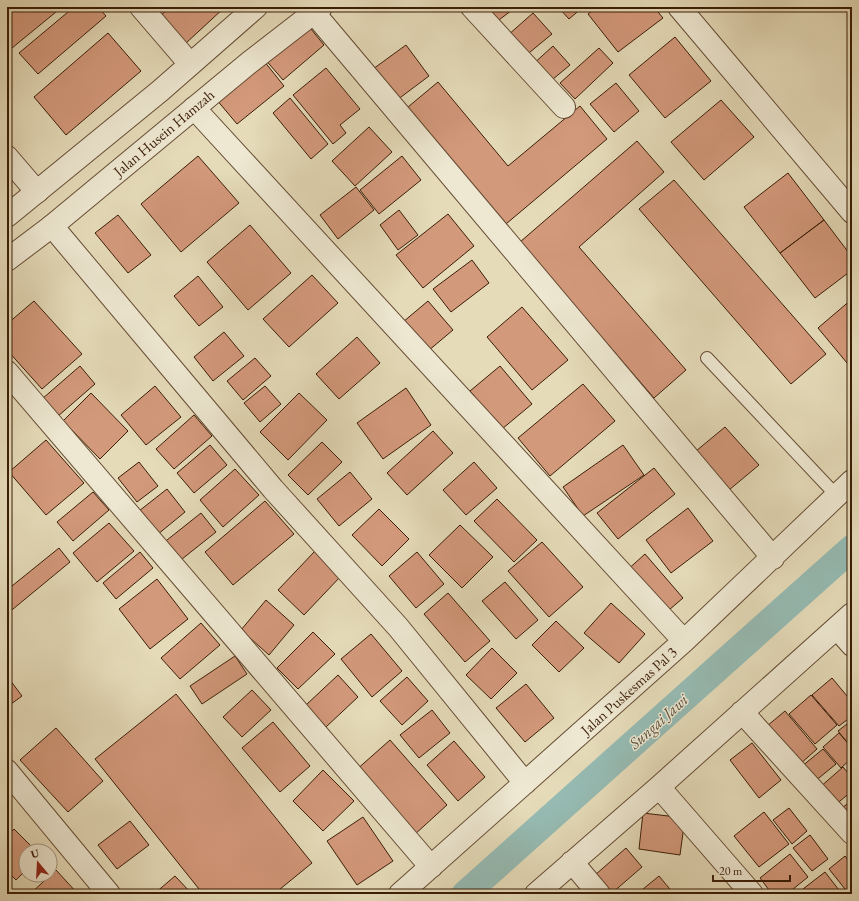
<svg xmlns="http://www.w3.org/2000/svg" width="859" height="901" font-family="'EB Garamond',serif">
<style>
.lines{fill:none;stroke-linecap:round;stroke-linejoin:round}
.canal{stroke:#96bbb3;stroke-width:27}
.building{fill:#d3997b;stroke:#3b1d07}
.service-casing{stroke:#664c34;stroke-width:14}
.minor-casing{stroke:#664c34;stroke-width:24}
.tertiary-casing{stroke:#664c34;stroke-width:24}
.service{stroke:#eee8d2;stroke-width:12}
.minor{stroke:#eee8d2;stroke-width:22}
.tertiary{stroke:#eee8d2;stroke-width:22}
.labels{text-anchor:middle;stroke-width:3;stroke-linejoin:round;paint-order:stroke}
.street-label{font-size:15px;fill:#3b1d07;stroke:#eee8d2}
.water-label{font-size:16px;font-style:italic;fill:#564c3b;stroke:#eee8d2}
</style>
<rect width="100%" height="100%" fill="#e5dbb9"/>
<filter id="stains"><feTurbulence type="fractalNoise" baseFrequency=".005" numOctaves="4"/><feColorMatrix values="0 0 0 0 .2 0 0 0 0 .09 0 0 0 0 .02 0 0 0 .5 -.17"/></filter>
<radialGradient id="worn" r=".72"><stop offset=".6" stop-color="#630" stop-opacity="0"/><stop offset="1" stop-color="#630" stop-opacity=".3"/></radialGradient>
<g class="lines">
<path class="canal" d="M 465,894 L 852,548"/>
</g>
<path class="building" d="M 7,7 L 62,7 L 12,48 L 7,42 Z
M 74,7 L 98,7 L 106,16 L 38,74 L 19,53 Z
M 170,7 L 225,7 L 185,44 L 159,17 Z
M 486,7 L 516,7 L 495,23 Z
M 558,7 L 583,7 L 569,19 Z
M 597,7 L 654,7 L 663,18 L 618,52 L 588,14 Z
M 533,13 L 552,34 L 524,57 L 507,36 Z
M 306,23 L 324,45 L 283,80 L 264,58 Z
M 108,33 L 141,71 L 66,135 L 34,97 Z
M 675,37 L 711,81 L 665,118 L 629,75 Z
M 406,45 L 429,76 L 397,100 L 373,69 Z
M 553,46 L 570,65 L 547,84 L 531,66 Z
M 599,48 L 613,63 L 575,99 L 560,83 Z
M 264,61 L 284,86 L 237,124 L 216,99 Z
M 326,68 L 360,109 L 340,125 L 346,133 L 333,144 L 293,95 Z
M 438,82 L 508,166 L 580,106 L 607,139 L 500,229 L 402,112 Z
M 616,83 L 639,111 L 614,132 L 590,104 Z
M 290,98 L 328,144 L 311,159 L 273,113 Z
M 721,100 L 754,137 L 704,180 L 671,142 Z
M 369,127 L 392,152 L 355,186 L 332,161 Z
M 637,141 L 664,172 L 579,247 L 686,370 L 654,398 L 520,242 Z
M 198,156 L 239,203 L 181,252 L 141,204 Z
M 402,156 L 421,180 L 379,214 L 360,190 Z
M 788,173 L 824,220 L 780,253 L 744,207 Z
M 674,180 L 826,354 L 791,384 L 639,209 Z
M 356,187 L 374,210 L 338,239 L 320,215 Z
M 399,210 L 418,235 L 398,250 L 380,225 Z
M 448,214 L 474,246 L 423,288 L 396,255 Z
M 118,215 L 151,255 L 128,273 L 95,233 Z
M 824,220 L 852,257 L 852,270 L 815,298 L 780,253 Z
M 250,225 L 291,273 L 248,310 L 207,262 Z
M 472,260 L 489,283 L 451,312 L 433,289 Z
M 312,275 L 338,303 L 289,347 L 263,319 Z
M 198,276 L 223,307 L 199,326 L 174,296 Z
M 852,299 L 852,369 L 818,328 Z
M 34,301 L 82,354 L 42,389 L 7,350 L 7,324 Z
M 428,301 L 453,330 L 428,351 L 403,322 Z
M 522,307 L 568,360 L 532,390 L 487,337 Z
M 224,332 L 244,356 L 213,381 L 194,357 Z
M 357,337 L 380,363 L 339,399 L 316,374 Z
M 255,358 L 271,376 L 243,400 L 227,381 Z
M 80,366 L 95,384 L 57,417 L 42,399 Z
M 500,366 L 532,404 L 502,429 L 470,391 Z
M 583,384 L 615,421 L 550,476 L 518,438 Z
M 155,386 L 181,417 L 146,445 L 121,415 Z
M 265,386 L 281,404 L 260,422 L 244,403 Z
M 406,388 L 431,425 L 383,459 L 357,423 Z
M 91,393 L 128,431 L 100,459 L 63,421 Z
M 299,393 L 327,420 L 288,460 L 260,432 Z
M 194,415 L 212,436 L 174,469 L 156,449 Z
M 725,427 L 759,465 L 729,490 L 696,451 Z
M 433,431 L 453,453 L 407,495 L 387,473 Z
M 46,440 L 84,483 L 46,515 L 9,472 Z
M 322,442 L 342,462 L 308,495 L 288,475 Z
M 210,445 L 227,465 L 194,493 L 177,473 Z
M 623,445 L 644,475 L 583,516 L 563,487 Z
M 139,462 L 158,486 L 137,502 L 118,478 Z
M 474,462 L 497,488 L 466,515 L 443,490 Z
M 654,468 L 675,494 L 618,539 L 597,513 Z
M 235,469 L 259,495 L 223,527 L 200,500 Z
M 350,472 L 372,499 L 339,526 L 317,499 Z
M 167,489 L 185,512 L 157,535 L 139,511 Z
M 93,492 L 109,510 L 73,541 L 57,522 Z
M 497,499 L 537,540 L 514,562 L 474,521 Z
M 265,501 L 294,534 L 233,585 L 205,552 Z
M 688,508 L 713,541 L 671,573 L 646,540 Z
M 379,509 L 409,539 L 382,566 L 352,535 Z
M 201,513 L 216,532 L 177,563 L 162,544 Z
M 109,523 L 134,551 L 97,582 L 73,553 Z
M 460,525 L 493,557 L 462,588 L 429,555 Z
M 542,542 L 583,587 L 549,617 L 508,571 Z
M 59,548 L 70,562 L 7,614 L 7,590 Z
M 315,551 L 341,576 L 304,615 L 278,590 Z
M 140,552 L 153,568 L 116,599 L 103,583 Z
M 417,552 L 444,584 L 416,608 L 389,576 Z
M 645,554 L 683,598 L 662,616 L 625,572 Z
M 157,579 L 188,619 L 150,649 L 119,609 Z
M 505,582 L 538,620 L 516,639 L 482,601 Z
M 448,593 L 490,641 L 465,662 L 424,614 Z
M 266,600 L 294,625 L 269,655 L 241,630 Z
M 611,603 L 645,634 L 619,663 L 584,633 Z
M 556,621 L 584,648 L 559,672 L 532,645 Z
M 201,623 L 220,645 L 180,679 L 161,658 Z
M 313,632 L 335,654 L 298,689 L 277,668 Z
M 371,634 L 402,671 L 372,697 L 341,659 Z
M 492,648 L 517,673 L 491,699 L 466,675 Z
M 235,656 L 247,674 L 202,704 L 190,686 Z
M 338,675 L 358,697 L 326,727 L 306,705 Z
M 7,676 L 22,696 L 7,707 Z
M 407,677 L 428,701 L 402,725 L 380,701 Z
M 832,678 L 852,702 L 852,716 L 839,726 L 812,695 Z
M 526,684 L 554,718 L 525,742 L 496,708 Z
M 252,690 L 271,710 L 242,737 L 223,717 Z
M 176,694 L 312,863 L 274,894 L 203,894 L 95,759 Z
M 811,695 L 837,725 L 815,744 L 789,714 Z
M 432,710 L 450,733 L 419,758 L 400,735 Z
M 785,711 L 817,749 L 799,765 L 767,726 Z
M 852,720 L 852,748 L 838,731 Z
M 273,722 L 310,766 L 280,792 L 242,748 Z
M 56,728 L 103,781 L 68,812 L 20,760 Z
M 839,733 L 852,748 L 852,758 L 841,768 L 823,747 Z
M 390,740 L 447,805 L 413,836 L 355,771 Z
M 454,741 L 485,777 L 458,801 L 427,765 Z
M 752,743 L 781,780 L 759,798 L 730,760 Z
M 823,749 L 836,764 L 814,782 L 801,767 Z
M 843,767 L 852,778 L 852,791 L 834,806 L 819,788 Z
M 323,770 L 354,801 L 323,831 L 293,801 Z
M 852,800 L 852,820 L 842,808 Z
M 789,808 L 807,831 L 792,844 L 773,820 Z
M 764,812 L 789,844 L 759,867 L 734,836 Z
M 643,813 L 685,818 L 680,855 L 639,849 Z
M 363,817 L 393,861 L 357,885 L 327,841 Z
M 130,821 L 149,845 L 117,869 L 98,845 Z
M 14,829 L 36,851 L 26,851 L 26,870 L 16,880 L 7,871 L 7,836 Z
M 810,835 L 828,859 L 812,871 L 793,848 Z
M 626,848 L 642,867 L 611,894 L 595,875 Z
M 790,854 L 808,877 L 787,894 L 772,894 L 760,878 Z
M 845,856 L 852,865 L 852,894 L 849,894 L 829,869 Z
M 56,870 L 78,894 L 30,894 Z
M 825,872 L 842,894 L 808,894 L 803,889 Z
M 175,876 L 192,894 L 154,894 Z
M 659,876 L 674,894 L 637,894 Z"/>
<g class="lines">
<defs>
<path id="service" d="M 707,358 L 836,495"/>
<path id="minor" d="M 141,7 L 190,64
M 472,7 L 564,107
M 679,7 L 852,212
M 314,13 L 773,558
M 194,108 L 684,641
M 7,157 L 37,192
M 52,226 L 273,489 L 398,627 L 525,783
M 7,372 L 431,867
M 837,628 L 852,645
M 742,712 L 852,833
M 7,771 L 109,894
M 659,787 L 752,894
M 572,862 L 599,894
M 400,894 L 684,641 L 852,481
M 536,894 L 659,787 L 852,614"/>
<path id="tertiary" d="M 7,216 L 160,91 L 256,7
M 7,260 L 52,226 L 250,62 L 321,7"/>
</defs>
<use href="#service" class="service-casing"/>
<use href="#minor" class="minor-casing"/>
<use href="#tertiary" class="tertiary-casing"/>
<use href="#service" class="service"/>
<use href="#minor" class="minor"/>
<use href="#tertiary" class="tertiary"/>
</g>
<g class="labels">
<g class="street-label">
<text transform="translate(164 133) rotate(-40)" y="5">Jalan Husein Hamzah</text>
<text transform="translate(629 691) rotate(-42)" y="5">Jalan Puskesmas Pal 3</text>
</g>
<g class="water-label">
<text transform="translate(658 721) rotate(-42)" y="6">Sungai Jawi</text>
</g>
</g>
<rect width="859" height="901" fill="none" stroke="#e5dbb9" stroke-width="24"/>
<rect x="8" y="8" width="843" height="885" fill="none" stroke="#3b1d07" stroke-width="2"/>
<rect x="12" y="12" width="835" height="877" fill="none" stroke="#3b1d07"/>
<g transform="translate(38 863) rotate(342)"><circle r="19" fill="#eee8d2" stroke="#a69781"/>
<path d="M0-3L7 15L0 10L-7 15Z" fill="#8f2418"/>
<text y="-6" font-size="11" font-weight="bold" text-anchor="middle" fill="#3b1d07">U</text>
</g>
<path d="M713 875v6h77v-6" fill="none" stroke="#3b1d07" stroke-width="2"/>
<text x="719" y="875" font-size="12" fill="#3b1d07" stroke="#eee8d2" stroke-width="3" paint-order="stroke">20 m</text>
<rect width="100%" height="100%" filter="url(#stains)"/>
<rect width="100%" height="100%" fill="url(#worn)"/>
</svg>
